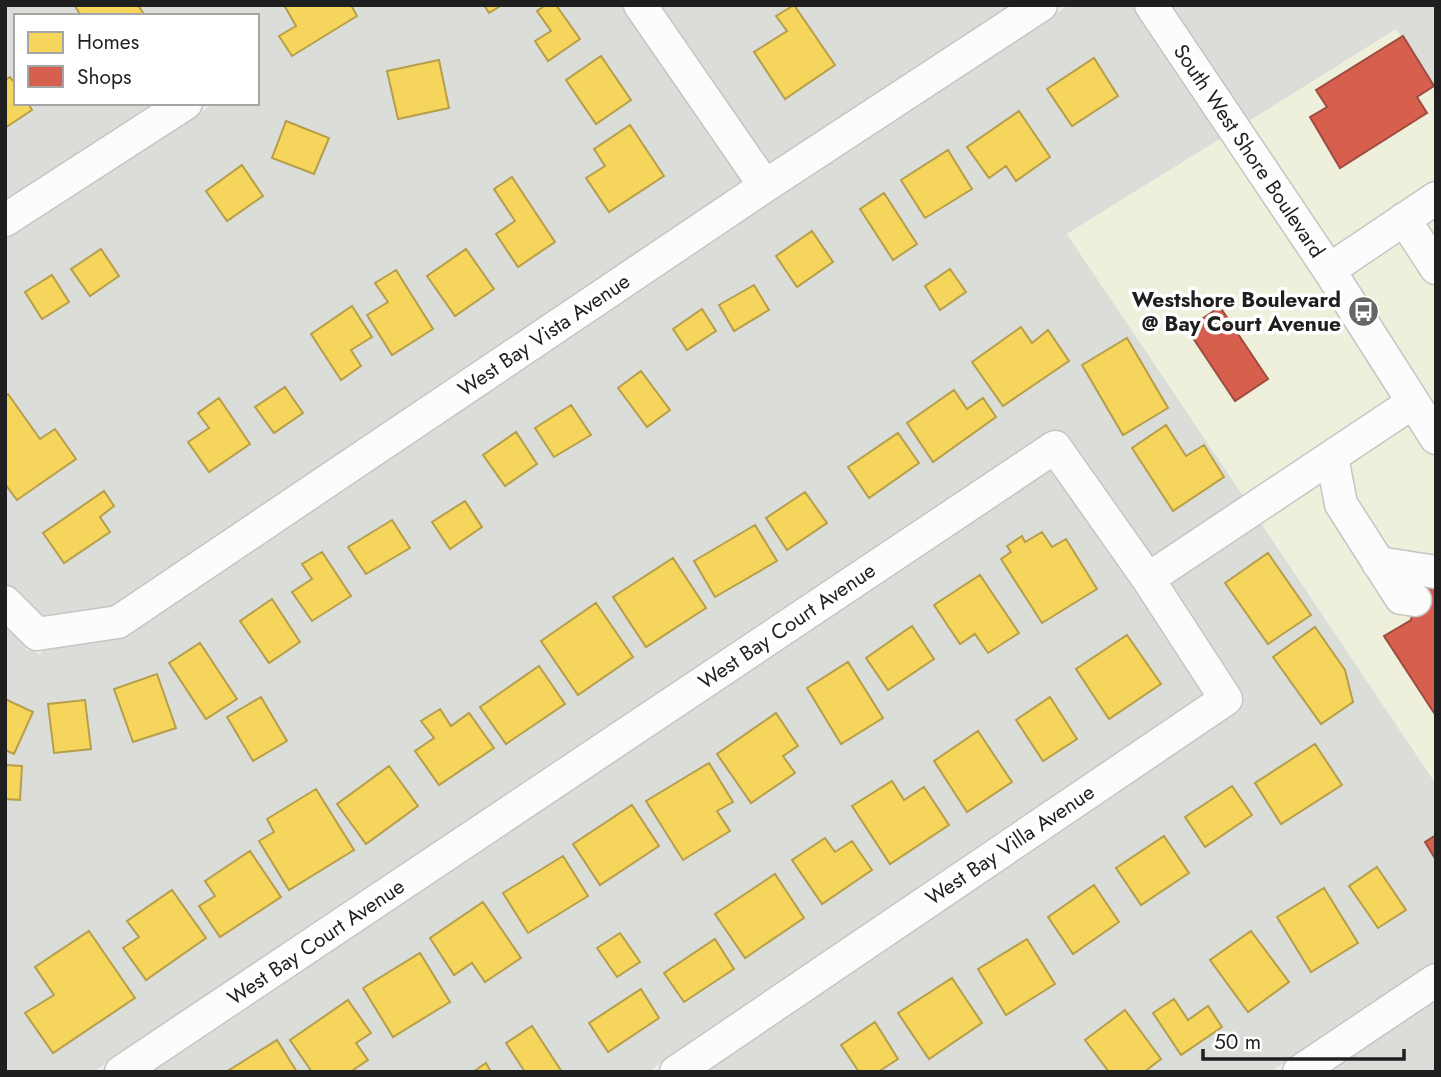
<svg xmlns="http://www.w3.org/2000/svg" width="1441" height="1077" font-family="Jost,sans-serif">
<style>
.residential{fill:#dbddd9}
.commercial{fill:#eff0dc}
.homes{fill:#f6d55c;stroke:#b69e4a;stroke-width:2}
.shops{fill:#d6604d;stroke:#9f4c3f;stroke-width:2}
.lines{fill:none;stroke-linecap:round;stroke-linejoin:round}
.minor-casing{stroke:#c5c6c4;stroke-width:35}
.minor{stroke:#fcfcfc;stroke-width:32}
.labels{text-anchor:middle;stroke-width:7;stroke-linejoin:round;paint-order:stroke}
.street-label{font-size:21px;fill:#1f1f1f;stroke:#fff}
.poi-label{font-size:21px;font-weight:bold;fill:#1f1f1f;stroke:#fff;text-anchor:end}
</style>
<rect width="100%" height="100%" fill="#ebeee8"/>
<path class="residential" d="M 5,5 L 623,5 L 745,181 L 112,607 L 41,618 L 5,583 L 5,239 L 215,103 L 257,103 L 257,16 L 16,16 L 16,103 L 158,103 L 5,202 Z
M 657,5 L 1012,5 L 768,166 Z
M 1069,5 L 1134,5 L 1223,137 L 1067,234 L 1244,497 L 1151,558 L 1046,434 L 93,1072 L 5,1072 L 5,622 L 24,641 L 27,651 L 33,650 L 39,655 L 45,648 L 127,634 L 774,199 Z
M 1167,5 L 1436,5 L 1436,89 L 1396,30 L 1246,123 Z
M 1053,467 L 1137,586 L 1207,693 L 648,1072 L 149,1072 Z
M 1261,523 L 1436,784 L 1436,961 L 1271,1072 L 704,1072 L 1235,712 L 1168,584 Z
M 1436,998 L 1436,1072 L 1326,1072 Z"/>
<path class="commercial" d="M 1396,29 L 1436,89 L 1436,180 L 1331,249 L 1246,123 Z
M 1223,137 L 1317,277 L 1392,398 L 1244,497 L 1067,234 Z
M 1436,217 L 1436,413 L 1349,275 Z
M 1409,424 L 1436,463 L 1436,784 L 1261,523 Z"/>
<path class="homes" d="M 77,5 L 138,5 L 145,16 L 81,16 L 75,6 Z
M 351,5 L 357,16 L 292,56 L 279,36 L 296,26 L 284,5 Z
M 484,5 L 502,5 L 489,13 Z
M 546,5 L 556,5 L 580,39 L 548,61 L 535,41 L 551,31 L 537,11 Z
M 794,5 L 835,65 L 785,99 L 754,52 L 787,31 L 776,16 Z
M 601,56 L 631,100 L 596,124 L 566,80 Z
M 1094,58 L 1118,96 L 1072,126 L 1047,89 Z
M 439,60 L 449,108 L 398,119 L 387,71 Z
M 10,77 L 16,85 L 16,103 L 28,103 L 32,110 L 5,128 L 5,80 Z
M 1019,111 L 1050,157 L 1016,181 L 1006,166 L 989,178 L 967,147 Z
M 286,121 L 329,138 L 314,174 L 272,158 Z
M 630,125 L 664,176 L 609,212 L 586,178 L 605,166 L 594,149 Z
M 948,150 L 972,189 L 925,218 L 901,180 Z
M 242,165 L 263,196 L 227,221 L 206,191 Z
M 512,177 L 555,242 L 518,267 L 496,234 L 515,221 L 494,189 Z
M 884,193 L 917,244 L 893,260 L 860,209 Z
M 812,231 L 833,262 L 797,287 L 776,256 Z
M 101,249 L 119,276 L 90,296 L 71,269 Z
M 466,249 L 494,289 L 455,316 L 427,276 Z
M 950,269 L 966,292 L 940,310 L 925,286 Z
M 396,270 L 433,329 L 392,355 L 367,315 L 388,302 L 375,283 Z
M 52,275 L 69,302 L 42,319 L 25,292 Z
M 754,285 L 769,310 L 734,331 L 719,305 Z
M 352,306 L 372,337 L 351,350 L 361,366 L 341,380 L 311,334 Z
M 702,309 L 716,331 L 687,350 L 673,329 Z
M 1021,327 L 1032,343 L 1048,330 L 1069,361 L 1003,406 L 972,362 Z
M 1127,338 L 1168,408 L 1123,435 L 1082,365 Z
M 641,371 L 670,410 L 647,427 L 618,388 Z
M 285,387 L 303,413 L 274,433 L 255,407 Z
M 954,390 L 967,409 L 983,398 L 996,417 L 933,462 L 907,423 Z
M 8,394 L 40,439 L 55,429 L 76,459 L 17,500 L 5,484 L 5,396 Z
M 219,398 L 250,444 L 209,472 L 188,442 L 209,428 L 198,413 Z
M 571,405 L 591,435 L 554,457 L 535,428 Z
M 1166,425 L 1186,456 L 1204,445 L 1224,477 L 1173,511 L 1132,448 Z
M 516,432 L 537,464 L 505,486 L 483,455 Z
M 898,433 L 919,463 L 869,498 L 848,467 Z
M 104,491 L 114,506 L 100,517 L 110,532 L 64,563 L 43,533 Z
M 805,492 L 827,523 L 787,550 L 766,518 Z
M 465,501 L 482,527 L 450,549 L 432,522 Z
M 392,520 L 410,548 L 366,574 L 348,547 Z
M 755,525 L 777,561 L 715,597 L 694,561 Z
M 1042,532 L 1052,547 L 1066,539 L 1097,589 L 1042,623 L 1001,559 L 1011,552 L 1007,546 L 1022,536 L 1025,542 Z
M 322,552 L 351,596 L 312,621 L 292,592 L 312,579 L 302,564 Z
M 1268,553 L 1311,615 L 1268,644 L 1225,583 Z
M 673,558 L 706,608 L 646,647 L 613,597 Z
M 980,575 L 1019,633 L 988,653 L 975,634 L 960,644 L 934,605 Z
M 272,599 L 300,642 L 269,663 L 240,621 Z
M 596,603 L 633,657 L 578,695 L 541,641 Z
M 912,626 L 934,659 L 888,690 L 866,658 Z
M 1315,627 L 1345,670 L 1353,702 L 1321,724 L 1273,657 Z
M 1127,635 L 1161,684 L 1109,719 L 1076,669 Z
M 200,643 L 237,699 L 206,719 L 169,663 Z
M 848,662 L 883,718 L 841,744 L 807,688 Z
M 539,666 L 565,704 L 506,744 L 480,707 Z
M 157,674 L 176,728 L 133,742 L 114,689 Z
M 261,697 L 287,741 L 253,761 L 227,717 Z
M 1050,697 L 1077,739 L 1043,761 L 1016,720 Z
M 5,699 L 33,712 L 14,754 L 5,750 Z
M 85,700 L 91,749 L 54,753 L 48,704 Z
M 440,709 L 451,726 L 469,713 L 494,748 L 439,785 L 415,751 L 434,738 L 421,721 Z
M 776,713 L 798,746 L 783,756 L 795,773 L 751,803 L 717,754 Z
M 978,731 L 1012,782 L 967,812 L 934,761 Z
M 1315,744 L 1342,785 L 1281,824 L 1255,783 Z
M 709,763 L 733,802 L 717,811 L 730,831 L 683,860 L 646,801 Z
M 5,765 L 22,766 L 20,800 L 5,799 Z
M 389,766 L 418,806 L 366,844 L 337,804 Z
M 892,781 L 904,800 L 924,787 L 949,825 L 890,864 L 852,806 Z
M 1232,786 L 1252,815 L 1205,847 L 1185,817 Z
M 316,789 L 354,850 L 289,890 L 259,841 L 274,832 L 267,819 Z
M 632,805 L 659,846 L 600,885 L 573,844 Z
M 1164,836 L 1189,873 L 1141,905 L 1116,868 Z
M 825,838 L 835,852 L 852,841 L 872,870 L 822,904 L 792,860 Z
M 250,851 L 281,897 L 220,937 L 199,906 L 215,896 L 205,881 Z
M 563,856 L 588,896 L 528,933 L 503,893 Z
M 1377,867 L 1406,910 L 1378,928 L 1349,886 Z
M 775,874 L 804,918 L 745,958 L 715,914 Z
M 1094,885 L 1119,922 L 1073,954 L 1048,917 Z
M 1324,888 L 1358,943 L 1311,972 L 1277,917 Z
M 172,890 L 206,938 L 146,980 L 123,948 L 139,937 L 127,921 Z
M 483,902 L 521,958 L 485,982 L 472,963 L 454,975 L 430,938 Z
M 89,931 L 135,998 L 53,1053 L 25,1013 L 54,995 L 35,967 Z
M 1251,931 L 1289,982 L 1248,1012 L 1210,960 Z
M 620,933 L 640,962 L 617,977 L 597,948 Z
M 715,939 L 734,969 L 684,1002 L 664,973 Z
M 1027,939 L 1055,984 L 1006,1015 L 978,969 Z
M 420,953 L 450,1002 L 393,1037 L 363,988 Z
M 952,978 L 982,1023 L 929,1059 L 898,1013 Z
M 641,989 L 659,1018 L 608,1052 L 589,1023 Z
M 1174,999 L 1188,1020 L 1208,1006 L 1222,1027 L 1181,1055 L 1153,1013 Z
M 348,1000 L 371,1033 L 356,1043 L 368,1060 L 350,1072 L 312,1072 L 290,1040 Z
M 1125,1010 L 1161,1059 L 1144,1072 L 1109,1072 L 1085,1040 Z
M 875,1022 L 898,1059 L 878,1072 L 859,1072 L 841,1045 Z
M 532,1026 L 562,1072 L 525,1072 L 506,1043 Z
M 277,1040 L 297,1072 L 226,1072 Z
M 486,1063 L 491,1072 L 473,1072 Z"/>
<path class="shops" d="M 1403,36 L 1434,86 L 1417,97 L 1427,113 L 1340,168 L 1310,117 L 1327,107 L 1316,90 Z
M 1220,307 L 1268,379 L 1235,401 L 1187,329 Z
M 1419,581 L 1436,585 L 1436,716 L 1384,636 L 1411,620 Z
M 1436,835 L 1436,860 L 1425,842 Z"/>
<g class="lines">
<defs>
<path id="minor" d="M 640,5 L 765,186
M 1151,5 L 1329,270 L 1436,438
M 1404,219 L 1436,268
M 5,220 L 186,103
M 1329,270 L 1436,198
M 1332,457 L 1341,504 L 1401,598 L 1415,600
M 1378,563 L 1436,572
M 1148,579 L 1412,403
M 5,602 L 37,634 L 118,622 L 765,186 L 1041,5
M 121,1072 L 1055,447 L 1148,579 L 1226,699 L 676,1072
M 1299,1072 L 1436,980"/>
</defs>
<use href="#minor" class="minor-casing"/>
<use href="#minor" class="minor"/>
</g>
<defs>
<symbol id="bus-disc" viewBox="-11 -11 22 22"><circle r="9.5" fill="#666765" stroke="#fff"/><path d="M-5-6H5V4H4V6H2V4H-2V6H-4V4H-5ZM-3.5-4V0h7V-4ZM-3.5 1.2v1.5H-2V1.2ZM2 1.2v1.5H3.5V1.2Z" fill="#fff"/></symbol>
</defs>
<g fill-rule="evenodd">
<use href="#bus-disc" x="1346" y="294" width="35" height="35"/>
</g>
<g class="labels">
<g class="street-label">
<text transform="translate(1249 151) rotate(56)" y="7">South West Shore Boulevard</text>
<text transform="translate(544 335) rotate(-34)" y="7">West Bay Vista Avenue</text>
<text transform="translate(787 626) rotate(-34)" y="7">West Bay Court Avenue</text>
<text transform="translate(1010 845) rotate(-34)" y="7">West Bay Villa Avenue</text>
<text transform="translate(316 942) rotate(-34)" y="7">West Bay Court Avenue</text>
</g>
<g class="poi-label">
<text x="1341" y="307">Westshore Boulevard<tspan x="1341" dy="24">@ Bay Court Avenue</tspan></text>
</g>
</g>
<rect width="1441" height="1077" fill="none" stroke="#1f1f1f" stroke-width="14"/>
<rect x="14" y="14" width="245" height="91" fill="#ffffff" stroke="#a5a5a5" stroke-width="2"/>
<rect x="28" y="32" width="35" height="21" fill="#f6d55c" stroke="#a5a5a5" stroke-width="2"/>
<text x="77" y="49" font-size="21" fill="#1f1f1f">Homes</text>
<rect x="28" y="66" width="35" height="21" fill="#d6604d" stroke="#a5a5a5" stroke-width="2"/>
<text x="77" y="84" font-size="21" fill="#1f1f1f">Shops</text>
<path d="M1203 1049v10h201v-10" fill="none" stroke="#1f1f1f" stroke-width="3.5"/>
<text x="1214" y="1049" font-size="21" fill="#1f1f1f" stroke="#ffffff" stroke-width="5" paint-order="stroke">50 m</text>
</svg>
